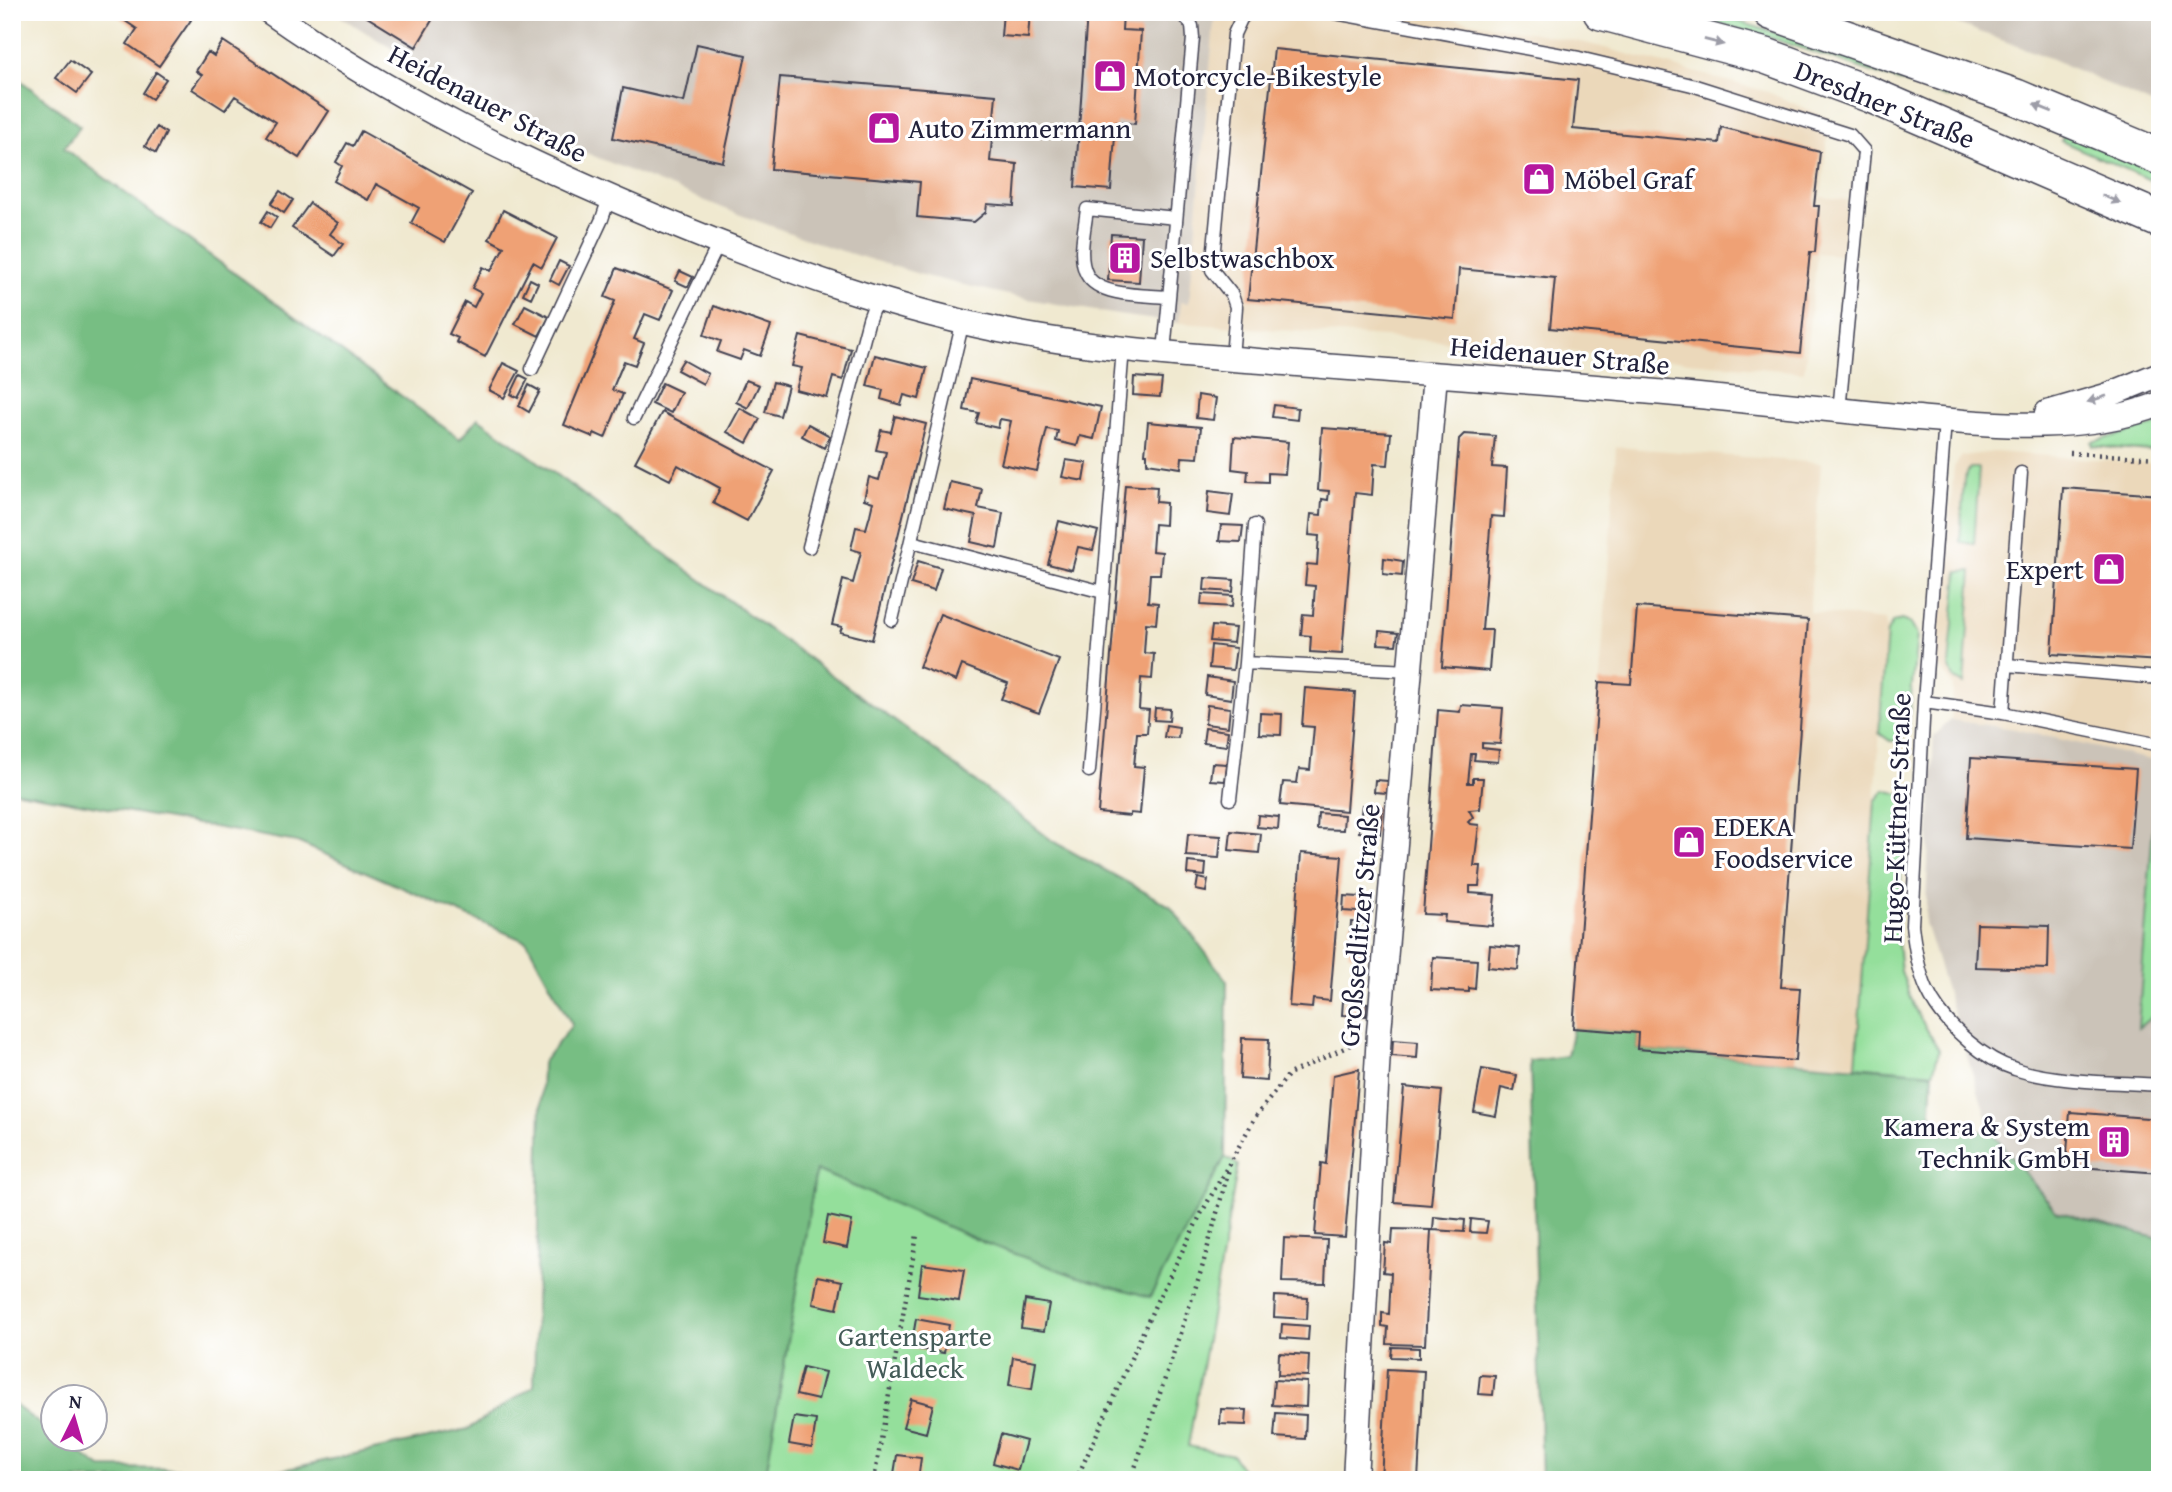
<svg xmlns="http://www.w3.org/2000/svg" width="2172" height="1492" font-family="'Gentium Book Plus',serif">
<style>
.built{fill:#ebd8ba}
.industrial{fill:#cbc3b8}
.green{fill:#94df9b;stroke:#5b806b;stroke-width:2}
.forest{fill:#77be83;stroke:#4c705f;stroke-width:2}
.building{fill:#efa175}
.lines{fill:none;stroke-linecap:round;stroke-linejoin:round}
.service-casing{stroke:#414051;stroke-width:15}
.minor-casing{stroke:#414051;stroke-width:27}
.secondary-casing{stroke:#414051;stroke-width:38}
.path{stroke:#414051;stroke-width:4.5;stroke-dasharray:2 5;stroke-linecap:butt}
.service{stroke:#fff;stroke-width:12}
.minor{stroke:#fff;stroke-width:24}
.secondary{stroke:#fff;stroke-width:35}
.oneway{fill:#9c9ca7}
.labels{text-anchor:middle;stroke-width:6;stroke-linejoin:round;paint-order:stroke}
.poi-label{font-size:28px;fill:#22223b;stroke:#fff;text-anchor:start}
.street-label{font-size:28px;fill:#22223b;stroke:#fff}
.park-label{font-size:28px;fill:#445b58;stroke:#fff}
</style>
<rect width="100%" height="100%" fill="#fff"/>
<filter id="ink" filterUnits="userSpaceOnUse"><feTurbulence type="fractalNoise" baseFrequency=".0143" numOctaves="2"/><feDisplacementMap in="SourceGraphic" scale="14" xChannelSelector="R" yChannelSelector="G"/><feConvolveMatrix kernelMatrix="1 2 1 2 8 2 1 2 1" color-interpolation-filters="sRGB"/></filter>
<filter id="wash" filterUnits="userSpaceOnUse"><feTurbulence type="fractalNoise" baseFrequency=".00686" numOctaves="4" result="noise"/><feDisplacementMap in="SourceGraphic" scale="28" xChannelSelector="R" yChannelSelector="G"/><feGaussianBlur stdDeviation="1.57" result="paint"/><feColorMatrix in="noise" values="0 0 0 0 0 0 0 0 0 0 0 0 0 0 0 0 0 1.4 0 .05"/><feComposite in="paint" operator="in"/></filter>
<g filter="url(#wash)">
<rect width="100%" height="100%" fill="#f0e9d0"/>
<path class="built" d="M 1215,12 L 1415,12 L 1508,28 L 1586,43 L 1768,92 L 1829,119 L 1821,197 L 1847,200 L 1842,255 L 1817,253 L 1804,372 L 1443,341 L 1179,323 L 1181,302 L 1189,302 Z
M 1616,447 L 1821,463 L 1809,612 L 1885,620 L 1887,632 L 1856,1066 L 1637,1049 L 1638,1033 L 1573,1028 L 1606,600 Z
M 1994,452 L 2160,464 L 2160,762 L 2015,729 L 1951,720 L 1953,686 L 1936,661 L 1954,467 L 1962,456 Z"/>
<path class="industrial" d="M 333,12 L 1215,12 L 1189,303 L 1181,302 L 1179,323 L 1118,315 L 1017,297 L 929,277 L 832,248 L 738,214 L 576,149 L 428,71 Z
M 1926,12 L 2160,12 L 2160,108 L 2050,58 Z
M 1951,720 L 2015,729 L 2160,762 L 2160,1239 L 2056,1211 L 1991,1132 L 1925,923 L 1934,736 Z"/>
<path class="green" d="M 1679,12 L 1706,12 L 1870,61 L 1956,90 L 1950,98 L 1771,38 Z
M 2065,133 L 2160,174 L 2160,184 L 2061,141 Z
M 2160,424 L 2160,452 L 2093,446 L 2092,442 Z
M 1970,468 L 1979,468 L 1974,544 L 1960,542 L 1964,479 Z
M 1972,571 L 1964,684 L 1954,679 L 1949,665 L 1958,572 Z
M 1902,620 L 1911,624 L 1917,635 L 1908,728 L 1899,741 L 1890,741 L 1879,733 L 1887,632 L 1893,622 Z
M 2157,772 L 2160,772 L 2160,1010 L 2138,1028 Z
M 1885,790 L 1900,794 L 1906,803 L 1897,933 L 1901,971 L 1913,1006 L 1939,1050 L 1933,1073 L 1856,1066 L 1875,801 Z
M 1225,1157 L 1238,1165 L 1188,1446 L 1233,1455 L 1245,1475 L 1245,1480 L 765,1480 L 816,1170 L 985,1243 L 1150,1297 Z"/>
<path class="forest" d="M 12,74 L 80,126 L 64,148 L 460,439 L 478,418 L 936,751 L 1054,842 L 1170,906 L 1227,981 L 1225,1157 L 1150,1297 L 1075,1276 L 985,1243 L 816,1170 L 765,1480 L 12,1480 L 12,1403 L 52,1433 L 52,1440 L 62,1440 L 101,1468 L 283,1470 L 468,1429 L 534,1386 L 542,1063 L 572,1025 L 527,942 L 297,842 L 12,791 Z
M 1573,1028 L 1638,1033 L 1637,1049 L 1933,1073 L 1930,1127 L 1991,1132 L 2056,1211 L 2160,1239 L 2160,1480 L 1542,1480 L 1530,1061 L 1567,1056 Z"/>
<g id="blocks">
<path class="building" d="M 112,12 L 181,12 L 191,20 L 159,66 L 127,44 L 137,29 Z
M 359,12 L 437,12 L 416,47 Z
M 1003,12 L 1030,12 L 1028,38 L 1001,36 Z
M 1087,12 L 1123,13 L 1122,30 L 1141,31 L 1135,124 L 1116,122 L 1111,190 L 1075,187 Z
M 223,41 L 329,111 L 299,158 L 266,137 L 276,122 L 235,96 L 225,110 L 192,89 L 202,75 L 196,71 L 208,52 L 214,56 Z
M 697,44 L 746,55 L 723,162 L 613,138 L 623,88 L 684,102 Z
M 1274,49 L 1578,80 L 1573,129 L 1719,143 L 1721,127 L 1820,152 L 1814,206 L 1819,206 L 1815,252 L 1810,252 L 1800,353 L 1550,328 L 1555,278 L 1459,269 L 1455,319 L 1248,299 Z
M 70,60 L 91,75 L 77,93 L 56,78 Z
M 156,72 L 166,79 L 152,99 L 143,93 Z
M 780,77 L 996,95 L 990,161 L 1017,164 L 1014,206 L 987,204 L 986,212 L 974,222 L 917,217 L 920,182 L 771,169 Z
M 157,127 L 166,133 L 156,153 L 145,146 Z
M 361,131 L 472,193 L 445,242 L 411,223 L 419,208 L 376,184 L 368,200 L 334,181 L 342,166 L 336,162 L 347,143 L 353,146 Z
M 280,191 L 293,200 L 284,213 L 271,204 Z
M 310,203 L 338,223 L 330,234 L 343,244 L 334,256 L 292,228 Z
M 503,210 L 557,238 L 542,267 L 533,262 L 485,357 L 456,342 L 458,338 L 449,334 L 465,302 L 474,307 L 481,293 L 472,288 L 483,267 L 491,271 L 504,247 L 489,239 Z
M 268,211 L 277,217 L 270,228 L 261,222 Z
M 1111,234 L 1142,236 L 1139,282 L 1108,280 Z
M 559,261 L 569,266 L 559,285 L 550,280 Z
M 617,268 L 673,290 L 660,320 L 645,314 L 634,339 L 644,343 L 635,365 L 624,361 L 612,390 L 623,394 L 605,438 L 594,433 L 593,437 L 564,425 L 615,301 L 605,297 Z
M 680,271 L 693,277 L 688,287 L 675,281 Z
M 530,279 L 538,283 L 531,298 L 523,294 Z
M 525,305 L 549,317 L 539,336 L 515,324 Z
M 714,306 L 771,326 L 760,356 L 744,350 L 740,360 L 717,352 L 721,341 L 704,335 Z
M 800,336 L 851,349 L 843,380 L 833,377 L 827,398 L 796,390 L 802,368 L 792,366 Z
M 875,355 L 927,368 L 919,399 L 904,395 L 901,405 L 881,399 L 883,390 L 867,386 Z
M 683,360 L 708,374 L 703,384 L 677,370 Z
M 503,363 L 519,371 L 504,398 L 489,390 Z
M 520,375 L 528,379 L 518,398 L 511,394 Z
M 1134,377 L 1162,379 L 1160,397 L 1133,395 Z
M 970,379 L 1101,407 L 1094,439 L 1080,436 L 1077,446 L 1056,441 L 1058,431 L 1047,429 L 1037,471 L 1001,464 L 1011,421 L 1000,419 L 998,428 L 976,423 L 979,413 L 964,410 Z
M 746,380 L 759,385 L 748,408 L 736,402 Z
M 773,382 L 788,386 L 780,416 L 765,412 Z
M 662,383 L 681,392 L 671,413 L 652,404 Z
M 529,385 L 540,391 L 529,412 L 519,406 Z
M 1198,395 L 1216,398 L 1213,420 L 1196,418 Z
M 1274,405 L 1298,408 L 1297,420 L 1272,417 Z
M 740,408 L 760,419 L 747,443 L 727,432 Z
M 662,412 L 774,471 L 747,521 L 713,503 L 720,488 L 678,465 L 670,480 L 635,462 Z
M 895,416 L 926,424 L 872,640 L 840,632 L 842,627 L 832,625 L 843,580 L 853,583 L 857,568 L 861,552 L 851,549 L 856,527 L 866,529 L 870,515 L 873,502 L 864,499 L 869,477 L 879,480 L 886,452 L 876,450 L 881,430 L 891,432 Z
M 1148,422 L 1201,427 L 1198,458 L 1182,457 L 1181,468 L 1147,463 L 1147,454 L 1145,454 Z
M 808,424 L 830,436 L 824,448 L 802,436 Z
M 1322,428 L 1391,433 L 1388,465 L 1374,464 L 1372,495 L 1355,493 L 1342,654 L 1310,652 L 1311,636 L 1301,635 L 1303,614 L 1313,615 L 1315,586 L 1305,585 L 1306,575 L 1307,564 L 1317,565 L 1319,536 L 1309,535 L 1311,514 L 1321,515 L 1322,499 L 1328,500 L 1329,491 L 1318,490 Z
M 1464,434 L 1495,436 L 1492,467 L 1507,468 L 1504,517 L 1491,516 L 1482,630 L 1492,630 L 1489,671 L 1442,667 L 1459,439 Z
M 1234,437 L 1288,442 L 1285,474 L 1268,473 L 1268,482 L 1247,481 L 1248,471 L 1232,469 Z
M 1066,460 L 1087,463 L 1084,481 L 1062,477 Z
M 950,482 L 982,489 L 978,508 L 1003,513 L 997,548 L 971,542 L 976,516 L 944,509 Z
M 1125,485 L 1157,487 L 1156,502 L 1166,503 L 1165,525 L 1154,524 L 1152,551 L 1162,552 L 1160,574 L 1150,574 L 1148,602 L 1158,603 L 1156,624 L 1146,623 L 1144,653 L 1154,654 L 1152,679 L 1141,678 L 1139,709 L 1149,710 L 1147,733 L 1137,733 L 1134,766 L 1144,767 L 1140,814 L 1130,813 L 1130,816 L 1098,813 Z
M 2063,488 L 2160,495 L 2160,661 L 2052,654 Z
M 1209,491 L 1233,494 L 1230,516 L 1207,513 Z
M 1059,521 L 1098,531 L 1093,550 L 1078,547 L 1072,570 L 1048,564 Z
M 1221,525 L 1243,526 L 1241,542 L 1219,541 Z
M 1384,558 L 1403,561 L 1402,576 L 1383,574 Z
M 918,561 L 941,568 L 934,591 L 911,584 Z
M 1205,578 L 1234,580 L 1233,592 L 1204,590 Z
M 1202,594 L 1233,596 L 1232,607 L 1201,605 Z
M 1637,607 L 1808,620 L 1781,987 L 1800,988 L 1795,1061 L 1637,1049 L 1638,1033 L 1573,1028 L 1599,682 L 1631,684 Z
M 940,614 L 1059,660 L 1039,713 L 1001,699 L 1008,683 L 962,665 L 956,681 L 919,667 Z
M 1212,626 L 1235,628 L 1233,643 L 1210,641 Z
M 1379,631 L 1398,633 L 1396,645 L 1378,644 Z
M 1211,645 L 1236,648 L 1233,670 L 1209,668 Z
M 1207,677 L 1233,681 L 1231,699 L 1205,695 Z
M 1305,688 L 1355,692 L 1346,811 L 1280,805 L 1283,782 L 1297,783 L 1299,769 L 1310,770 L 1314,727 L 1302,726 Z
M 1207,705 L 1230,708 L 1228,727 L 1205,724 Z
M 1461,705 L 1503,708 L 1500,744 L 1482,743 L 1482,748 L 1499,750 L 1498,762 L 1474,760 L 1475,754 L 1471,754 L 1468,783 L 1473,783 L 1473,778 L 1483,778 L 1480,809 L 1469,810 L 1473,817 L 1468,822 L 1470,824 L 1479,825 L 1474,866 L 1481,866 L 1479,886 L 1470,886 L 1470,893 L 1495,895 L 1492,926 L 1444,922 L 1445,915 L 1423,914 L 1438,710 L 1460,712 Z
M 1155,708 L 1170,709 L 1169,721 L 1154,720 Z
M 1260,713 L 1282,714 L 1281,735 L 1259,734 Z
M 1166,725 L 1179,727 L 1178,738 L 1164,737 Z
M 1205,728 L 1228,731 L 1226,746 L 1203,743 Z
M 1971,758 L 2136,769 L 2130,849 L 1966,838 Z
M 1212,763 L 1227,764 L 1225,781 L 1210,780 Z
M 1375,780 L 1388,781 L 1387,793 L 1374,792 Z
M 1362,805 L 1382,807 L 1380,834 L 1359,832 Z
M 1318,813 L 1344,815 L 1343,830 L 1317,829 Z
M 1258,815 L 1279,817 L 1278,829 L 1257,827 Z
M 1231,831 L 1261,834 L 1259,853 L 1229,850 Z
M 1188,834 L 1221,836 L 1219,858 L 1186,856 Z
M 1301,853 L 1342,856 L 1330,1001 L 1313,999 L 1312,1008 L 1289,1006 Z
M 1188,862 L 1206,864 L 1205,876 L 1187,874 Z
M 1198,878 L 1208,880 L 1206,892 L 1196,890 Z
M 1344,896 L 1374,898 L 1372,913 L 1343,911 Z
M 1351,922 L 1370,924 L 1367,956 L 1349,954 Z
M 1977,924 L 2049,926 L 2048,969 L 1975,967 Z
M 1490,945 L 1520,948 L 1518,970 L 1488,967 Z
M 1433,957 L 1477,960 L 1475,989 L 1469,988 L 1469,992 L 1431,990 Z
M 1343,1001 L 1367,1003 L 1366,1016 L 1342,1015 Z
M 1242,1038 L 1269,1039 L 1267,1081 L 1240,1079 Z
M 1393,1040 L 1418,1042 L 1417,1058 L 1392,1056 Z
M 1359,1069 L 1345,1237 L 1315,1235 L 1321,1163 L 1326,1164 L 1333,1075 Z
M 1482,1069 L 1517,1075 L 1514,1091 L 1501,1088 L 1496,1116 L 1474,1112 Z
M 1404,1087 L 1442,1091 L 1431,1205 L 1394,1202 Z
M 2070,1112 L 2160,1119 L 2160,1173 L 2066,1166 Z
M 828,1216 L 852,1221 L 847,1248 L 823,1243 Z
M 1434,1217 L 1465,1220 L 1464,1232 L 1433,1230 Z
M 1471,1219 L 1488,1221 L 1486,1233 L 1470,1232 Z
M 1393,1229 L 1431,1230 L 1425,1345 L 1387,1344 L 1388,1327 L 1382,1326 L 1382,1313 L 1389,1314 L 1391,1273 L 1383,1272 L 1385,1243 L 1392,1244 Z
M 1284,1238 L 1327,1240 L 1325,1283 L 1282,1282 Z
M 922,1264 L 964,1270 L 959,1301 L 918,1295 Z
M 818,1276 L 843,1281 L 837,1309 L 813,1304 Z
M 1275,1296 L 1308,1298 L 1307,1319 L 1274,1317 Z
M 1025,1300 L 1049,1304 L 1044,1331 L 1021,1328 Z
M 916,1319 L 949,1325 L 944,1353 L 911,1348 Z
M 1282,1324 L 1309,1326 L 1308,1340 L 1281,1338 Z
M 1392,1347 L 1419,1348 L 1419,1358 L 1391,1357 Z
M 1279,1353 L 1309,1355 L 1308,1376 L 1278,1375 Z
M 1013,1357 L 1036,1361 L 1032,1389 L 1009,1385 Z
M 803,1367 L 825,1372 L 818,1400 L 796,1395 Z
M 1387,1369 L 1424,1371 L 1418,1480 L 1381,1480 Z
M 1480,1375 L 1495,1376 L 1493,1395 L 1478,1394 Z
M 1274,1380 L 1307,1382 L 1306,1407 L 1272,1405 Z
M 911,1399 L 933,1405 L 926,1433 L 903,1427 Z
M 1221,1409 L 1247,1410 L 1246,1425 L 1220,1424 Z
M 1276,1413 L 1306,1415 L 1305,1439 L 1274,1437 Z
M 794,1417 L 816,1420 L 812,1448 L 789,1444 Z
M 1001,1434 L 1026,1441 L 1018,1470 L 993,1463 Z
M 897,1455 L 921,1458 L 918,1480 L 893,1480 Z"/>
</g>
</g>
<g filter="url(#ink)">
<use href="#blocks" fill-opacity="0" stroke="#414051" stroke-width="2"/>
<g class="lines">
<defs>
<path id="service" d="M 1330,12 L 1579,58 L 1692,85 L 1850,135 L 1864,151 L 1839,411
M 1169,297 C 1146,295 1099,297 1087,275 C 1077,258 1085,228 1087,209 L 1176,218
M 1164,352 L 1193,38 L 1192,26 L 1182,12
M 1232,358 L 1236,307 L 1232,295 L 1212,270 L 1234,34 L 1241,19 L 1247,12
M 532,369 L 602,219 L 609,198
M 634,418 L 719,243
M 1945,420 L 1924,702 L 1912,925 C 1918,978 1927,1006 1969,1042 C 1982,1053 1999,1064 2015,1069 C 2056,1083 2116,1082 2160,1085
M 1255,525 L 1245,663 L 1410,671
M 912,542 L 1103,592
M 809,547 L 869,319 L 877,298
M 892,620 L 963,321
M 2007,665 L 2160,678
M 1924,702 L 2003,713 L 2160,745
M 2003,713 L 2021,473
M 1089,771 L 1123,348
M 1230,799 L 1245,663"/>
<path id="minor" d="M 270,12 C 392,98 526,163 663,220 C 778,268 896,311 1020,334 C 1107,350 1197,356 1285,363 C 1423,374 1561,383 1699,396 C 1768,403 1837,410 1906,417 C 1989,424 2080,435 2160,404
M 2047,413 L 2106,396 L 2160,374
M 1355,1480 L 1379,1032 L 1435,375"/>
<path id="secondary" d="M 1601,12 L 1766,56 L 1871,95 L 2160,220
M 1771,12 L 2016,97 L 2160,157"/>
</defs>
<use href="#service" class="service-casing"/>
<use href="#minor" class="minor-casing"/>
<use href="#secondary" class="secondary-casing"/>
<path class="path" d="M 2070,453 L 2160,458
M 874,1480 L 917,1235
M 1076,1480 L 1157,1301 L 1202,1212 L 1256,1116 L 1289,1074 L 1353,1044
M 1131,1480 L 1202,1268 L 1229,1169"/>
<use href="#service" class="service"/>
<use href="#minor" class="minor"/>
<use href="#secondary" class="secondary"/>
</g>
<defs><path id="oneway-solid" d="M-6-.8H1V-3.2L6.5 0L1 3.2V.8H-6Z" transform="scale(1.75)"/></defs>
<g class="oneway">
<use href="#oneway-solid" transform="translate(1714 42) rotate(15)"/>
<use href="#oneway-solid" transform="translate(2043 108) rotate(-158)"/>
<use href="#oneway-solid" transform="translate(2111 199) rotate(23)"/>
<use href="#oneway-solid" transform="translate(2097 399) rotate(162)"/>
</g>
</g>
<defs>
<symbol id="shop-square" viewBox="-11 -11 22 22"><rect x="-9" y="-9" width="18" height="18" rx="4" fill="#b5179e" stroke="#fff"/><path d="M-5-2.5h2.3a2.7 3.5 0 0 1 5.4 0H5L5.5 6h-11ZM-1.5-2.5h3a1.5 2.3 0 0 0-3 0Z" fill="#fff"/></symbol>
<symbol id="building-square" viewBox="-11 -11 22 22"><rect x="-9" y="-9" width="18" height="18" rx="4" fill="#b5179e" stroke="#fff"/><path d="M-4-6H4V6H1V3H-1V6H-4ZM-2.5-4.3h1.7v1.8h-1.7ZM.8-4.3h1.7v1.8H.8ZM-2.5-1h1.7V.8h-1.7ZM.8-1h1.7V.8H.8Z" fill="#fff"/></symbol>
</defs>
<g fill-rule="evenodd">
<use href="#shop-square" x="1091" y="57" width="38" height="38"/>
<use href="#shop-square" x="865" y="109" width="38" height="38"/>
<use href="#shop-square" x="1520" y="160" width="38" height="38"/>
<use href="#building-square" x="1106" y="239" width="38" height="38"/>
<use href="#shop-square" x="2090" y="550" width="38" height="38"/>
<use href="#shop-square" x="1670" y="823" width="38" height="38"/>
<use href="#building-square" x="2095" y="1123" width="38" height="38"/>
</g>
<g class="labels">
<g class="poi-label">
<text x="1134" y="86">Motorcycle-Bikestyle</text>
<text x="908" y="138">Auto Zimmermann</text>
<text x="1564" y="189">Möbel Graf</text>
<text x="1150" y="268">Selbstwaschbox</text>
<text x="2084" y="579" text-anchor="end">Expert</text>
<text x="1714" y="836">EDEKA<tspan x="1714" dy="32">Foodservice</tspan></text>
<text x="2090" y="1136" text-anchor="end">Kamera &amp; System<tspan x="2090" dy="32">Technik GmbH</tspan></text>
</g>
<g class="street-label">
<text transform="translate(488 103) rotate(28)" y="10">Heidenauer Straße</text>
<text transform="translate(1885 104) rotate(22)" y="10">Dresdner Straße</text>
<text transform="translate(1560 355) rotate(5)" y="10">Heidenauer Straße</text>
<text transform="translate(1896 818) rotate(-88)" y="10">Hugo-Küttner-Straße</text>
<text transform="translate(1359 925) rotate(-85)" y="10">Großsedlitzer Straße</text>
</g>
<g class="park-label">
<text x="915" y="1346">Gartensparte<tspan x="915" dy="32">Waldeck</tspan></text>
</g>
</g>
<rect width="2172" height="1492" fill="none" stroke="#fff" stroke-width="42"/>
<g transform="translate(74 1418) rotate(5)"><circle r="33" fill="#ffffff" stroke="#a7a7b1" stroke-width="2"/>
<path d="M0-5L12 26L0 18L-12 26Z" fill="#b5179e"/>
<text y="-10" font-size="19" font-weight="bold" text-anchor="middle" fill="#22223b">N</text>
</g>
</svg>
